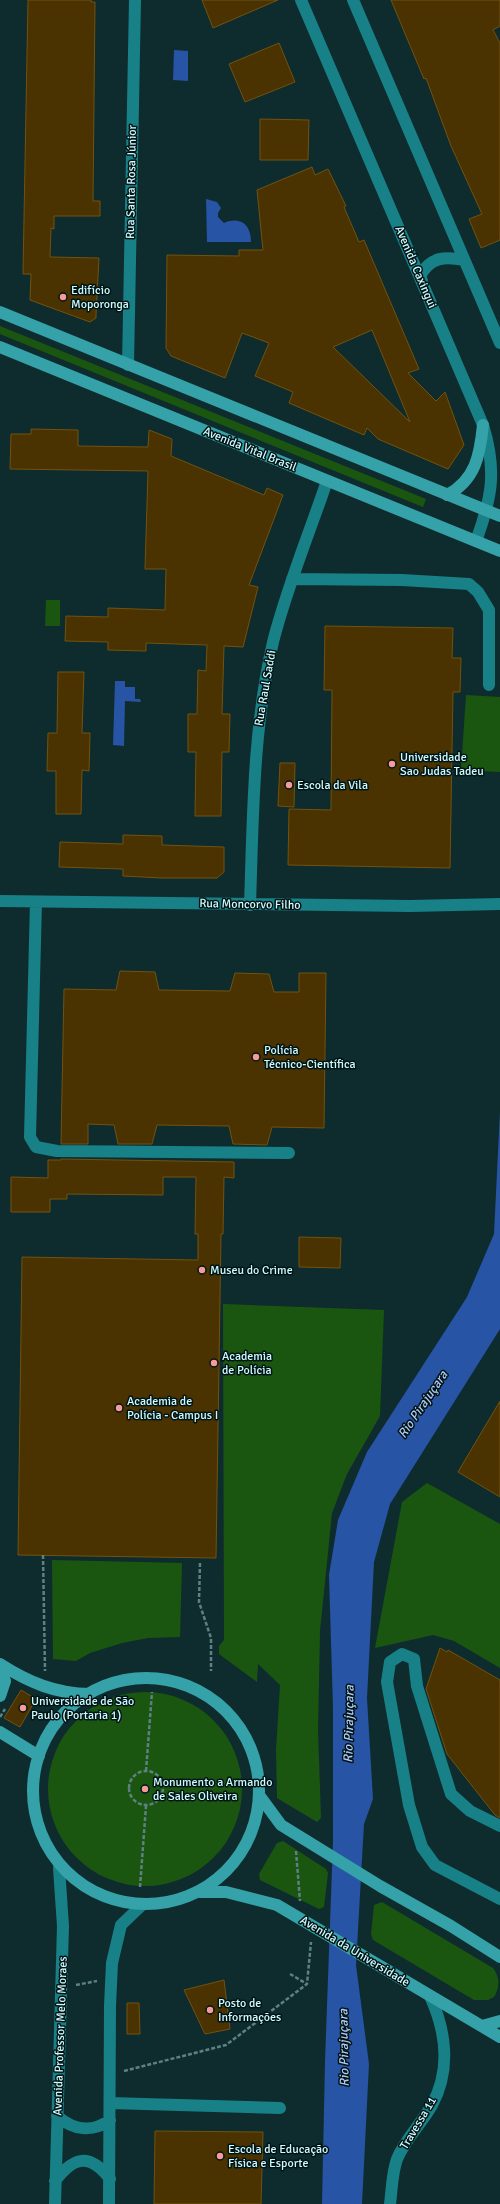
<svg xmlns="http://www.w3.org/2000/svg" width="500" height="2204" viewBox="0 0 500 2204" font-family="Signika,sans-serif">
<rect width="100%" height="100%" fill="#0e2c2e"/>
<path fill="#1b5611" d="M0,326L426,499L423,507L0,334Z
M46,600H60V626H45Z
M466,695L500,697V772L461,770Z
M223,1304L384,1310L380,1416L347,1474L332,1513L320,1631L318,1730L321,1818L317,1822L277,1798L276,1750L280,1685L258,1664L257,1682L219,1654V1646L224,1640Z
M427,1483L500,1524V1668L454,1641L433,1635L375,1648L402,1502Z
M52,1560L182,1563L180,1637L148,1638L122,1643L90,1653L76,1661L53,1659Z
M48 1789a97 97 0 1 1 194 0a97 97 0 1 1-194 0Z
M283,1841L326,1869L328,1873L324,1907L319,1909L260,1880L259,1874L277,1843Z
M382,1902L493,1968C500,1977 500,1987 494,1997L488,2000H474L373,1940L371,1934L374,1905Z"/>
<path fill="#2754a4" d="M174,50L188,51V81L173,80Z
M206,199L217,202L221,208L218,213V217L224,223C241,216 251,225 251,242H207Z
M115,681H125V687H135V699H140L141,702L125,701L124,746L113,745Z
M500,1111V1329L390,1504L374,1562L367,1698L373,1799L364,1824L356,1965L369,2064L362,2204H322L325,2061L333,1841V1708L329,1575L338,1520L367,1452L467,1297L494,1234Z"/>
<path fill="#4a3300" stroke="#72520f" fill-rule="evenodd" d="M28,0H91V2H95L93,201H100V216H54V229L51,228L50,257L99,258L96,315V318L90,322L30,300L31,274H23Z
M202,0H278L213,28Z
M391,0H500V26L493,30L500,43V240L481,248L469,219L482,214L451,146L426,78L424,79Z
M279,43L295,82L245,102L229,64Z
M260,119L309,120L308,160H260Z
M312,167L315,175L328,169L346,206L344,207L359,242L364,240L419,369L408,373L436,401L445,392L464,445L448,469L378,439L367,428L364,435L289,403L293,392L255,376L269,343L242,333L225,378L171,356L166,348L167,255L239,256V250H263L257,190ZM372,330L410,422L333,347Z
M31,429L78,430V446L148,447L149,430L172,439L171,456L264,495L267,488L283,495L249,585L258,587L243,647L224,646L222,714H230L229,752H222L221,816H195L196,752H188V714H197L198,670L206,671L207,645L146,643V651L108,650V642L65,641L66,616L108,617V608L165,610L166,569H145L148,471L10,469L11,434H31Z
M325,626L453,628L452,658H461L460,692H453L450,868L288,865L289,809L331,810L332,690H324Z
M58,672H84L82,733H90L89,771L82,770L81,814H56V771H47L48,733H57Z
M280,763H295L294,807L278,806Z
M123,835L162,836V845L224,847V872L217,878H161L123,876V869L59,867L60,842L123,844Z
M120,971L155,972L159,990L230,991L235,973L269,974L274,992H299V973H326L324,1128L272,1127L267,1145L233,1144L229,1126L157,1125L152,1144H118L114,1125L88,1124V1144H61L64,989L116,990Z
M61,1159L234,1162V1178L224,1177L223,1234H221L216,1558L18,1555L22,1257L198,1260V1234H195L196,1177H163V1195L67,1194V1199H50V1212H11V1177L48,1178V1160H61Z
M299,1237L341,1238L340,1268L299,1267Z
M500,1401V1497L458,1472Z
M440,1648L447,1652L448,1650L500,1680V1818L495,1815L447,1754L426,1689Z
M21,1690L36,1699L20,1727L4,1718Z
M224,1980L230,2029L205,2034L184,1990Z
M127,2003H139L140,2034H127Z
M155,2131L263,2132L261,2204H154Z"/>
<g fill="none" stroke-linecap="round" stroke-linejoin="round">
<path stroke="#5e8184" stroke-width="2.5" stroke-dasharray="4 2" stroke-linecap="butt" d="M43,1555L45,1671
M200,1563L199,1602L211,1638V1671
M0,1717L5,1709
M129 1788a17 17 0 1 1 34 0a17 17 0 1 1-34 0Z
M146,1771L152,1692
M296,1851L300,1901
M140,1887L146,1806
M290,1974L307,1984
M76,1985L97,1981
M124,2071L226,2045L307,1984L311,1942"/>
<path stroke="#178187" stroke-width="12" d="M301,0L483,425C497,471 492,497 476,541
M353,0L500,343
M422,281L420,276C430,257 445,256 464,260
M128,365L135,0
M292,579L402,580L469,584L478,592L489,610V685
M0,901L410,906L500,904
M36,902L30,1137L36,1147L57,1151L289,1153
M250,905C253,816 253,728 273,642C287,587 309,534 327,481
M500,1826L470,1811L451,1794L417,1686L414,1659L402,1654L390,1662L387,1682L409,1805L422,1847L435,1865L500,1899
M110,2103L280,2108
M57,2116C73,2130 92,2133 110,2120
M55,2181C74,2156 90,2153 110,2179
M55,2204L63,1926L59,1868
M109,2204L110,2006L112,1963L121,1925L143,1904
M390,2204C392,2189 392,2173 397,2159C405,2139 422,2123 432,2105C451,2070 446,2031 430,1996"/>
<path stroke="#34a2a8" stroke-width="12" d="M0,312L500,516
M0,347L500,551
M447,495C476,480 480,454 483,425
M0,1664C28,1682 56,1694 90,1694
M0,1668L5,1681L0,1696
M33 1791a113 113 0 1 1 226 0a113 113 0 1 1-226 0Z
M0,1732L39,1756
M259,1795L281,1825L380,1886L451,1926L500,1957
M200,1892H226L277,1905L500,2037
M482,2026L500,2021"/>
</g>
<g fill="#f59b99" stroke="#001416" stroke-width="1.5">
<circle cx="63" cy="297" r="4"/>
<circle cx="392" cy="764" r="4"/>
<circle cx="289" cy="785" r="4"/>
<circle cx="256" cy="1057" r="4"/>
<circle cx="202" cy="1270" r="4"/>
<circle cx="214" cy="1363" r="4"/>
<circle cx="119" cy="1408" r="4"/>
<circle cx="23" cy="1708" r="4"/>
<circle cx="145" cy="1789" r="4"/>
<circle cx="210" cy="2010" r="4"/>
<circle cx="220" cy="2156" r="4"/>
</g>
<g text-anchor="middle" stroke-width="3" stroke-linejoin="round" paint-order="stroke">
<g font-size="12" fill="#d0fbfe" stroke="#001416">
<text transform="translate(131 182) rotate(-89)" y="4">Rua Santa Rosa Júnior</text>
<text transform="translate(416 267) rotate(67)" y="4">Avenida Caxingui</text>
<text transform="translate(250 449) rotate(22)" y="4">Avenida Vital Brasil</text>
<text transform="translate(265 688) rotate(-80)" y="4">Rua Raul Saddi</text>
<text transform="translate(250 904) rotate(1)" y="4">Rua Moncorvo Filho</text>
<text transform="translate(355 1951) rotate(31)" y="4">Avenida da Universidade</text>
<text transform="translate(60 2036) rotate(-88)" y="4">Avenida Professor Melo Moraes</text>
<text transform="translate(418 2123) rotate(-59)" y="4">Travessa 11</text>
</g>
<g font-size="12" fill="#d0fbfe" stroke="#001416" text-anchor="start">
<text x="71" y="294">Edifício<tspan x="71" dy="14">Moporonga</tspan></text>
<text x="400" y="761">Universidade<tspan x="400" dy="14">Sao Judas Tadeu</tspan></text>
<text x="297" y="789">Escola da Vila</text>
<text x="264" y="1054">Polícia<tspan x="264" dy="14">Técnico-Científica</tspan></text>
<text x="210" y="1274">Museu do Crime</text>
<text x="222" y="1360">Academia<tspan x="222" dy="14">de Polícia</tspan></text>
<text x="127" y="1405">Academia de<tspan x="127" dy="14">Polícia - Campus I</tspan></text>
<text x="31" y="1705">Universidade de São<tspan x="31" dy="14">Paulo (Portaria 1)</tspan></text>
<text x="153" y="1786">Monumento a Armando<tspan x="153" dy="14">de Sales Oliveira</tspan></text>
<text x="218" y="2007">Posto de<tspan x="218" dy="14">Informações</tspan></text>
<text x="228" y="2153">Escola de Educação<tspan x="228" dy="14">Física e Esporte</tspan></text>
</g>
<g font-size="13" font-style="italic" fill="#b0caf5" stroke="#001416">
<text transform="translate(422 1404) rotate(-56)" y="5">Rio Pirajuçara</text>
<text transform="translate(348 1724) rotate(-89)" y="5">Rio Pirajuçara</text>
<text transform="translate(343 2048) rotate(-91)" y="5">Rio Pirajuçara</text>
</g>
</g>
</svg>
